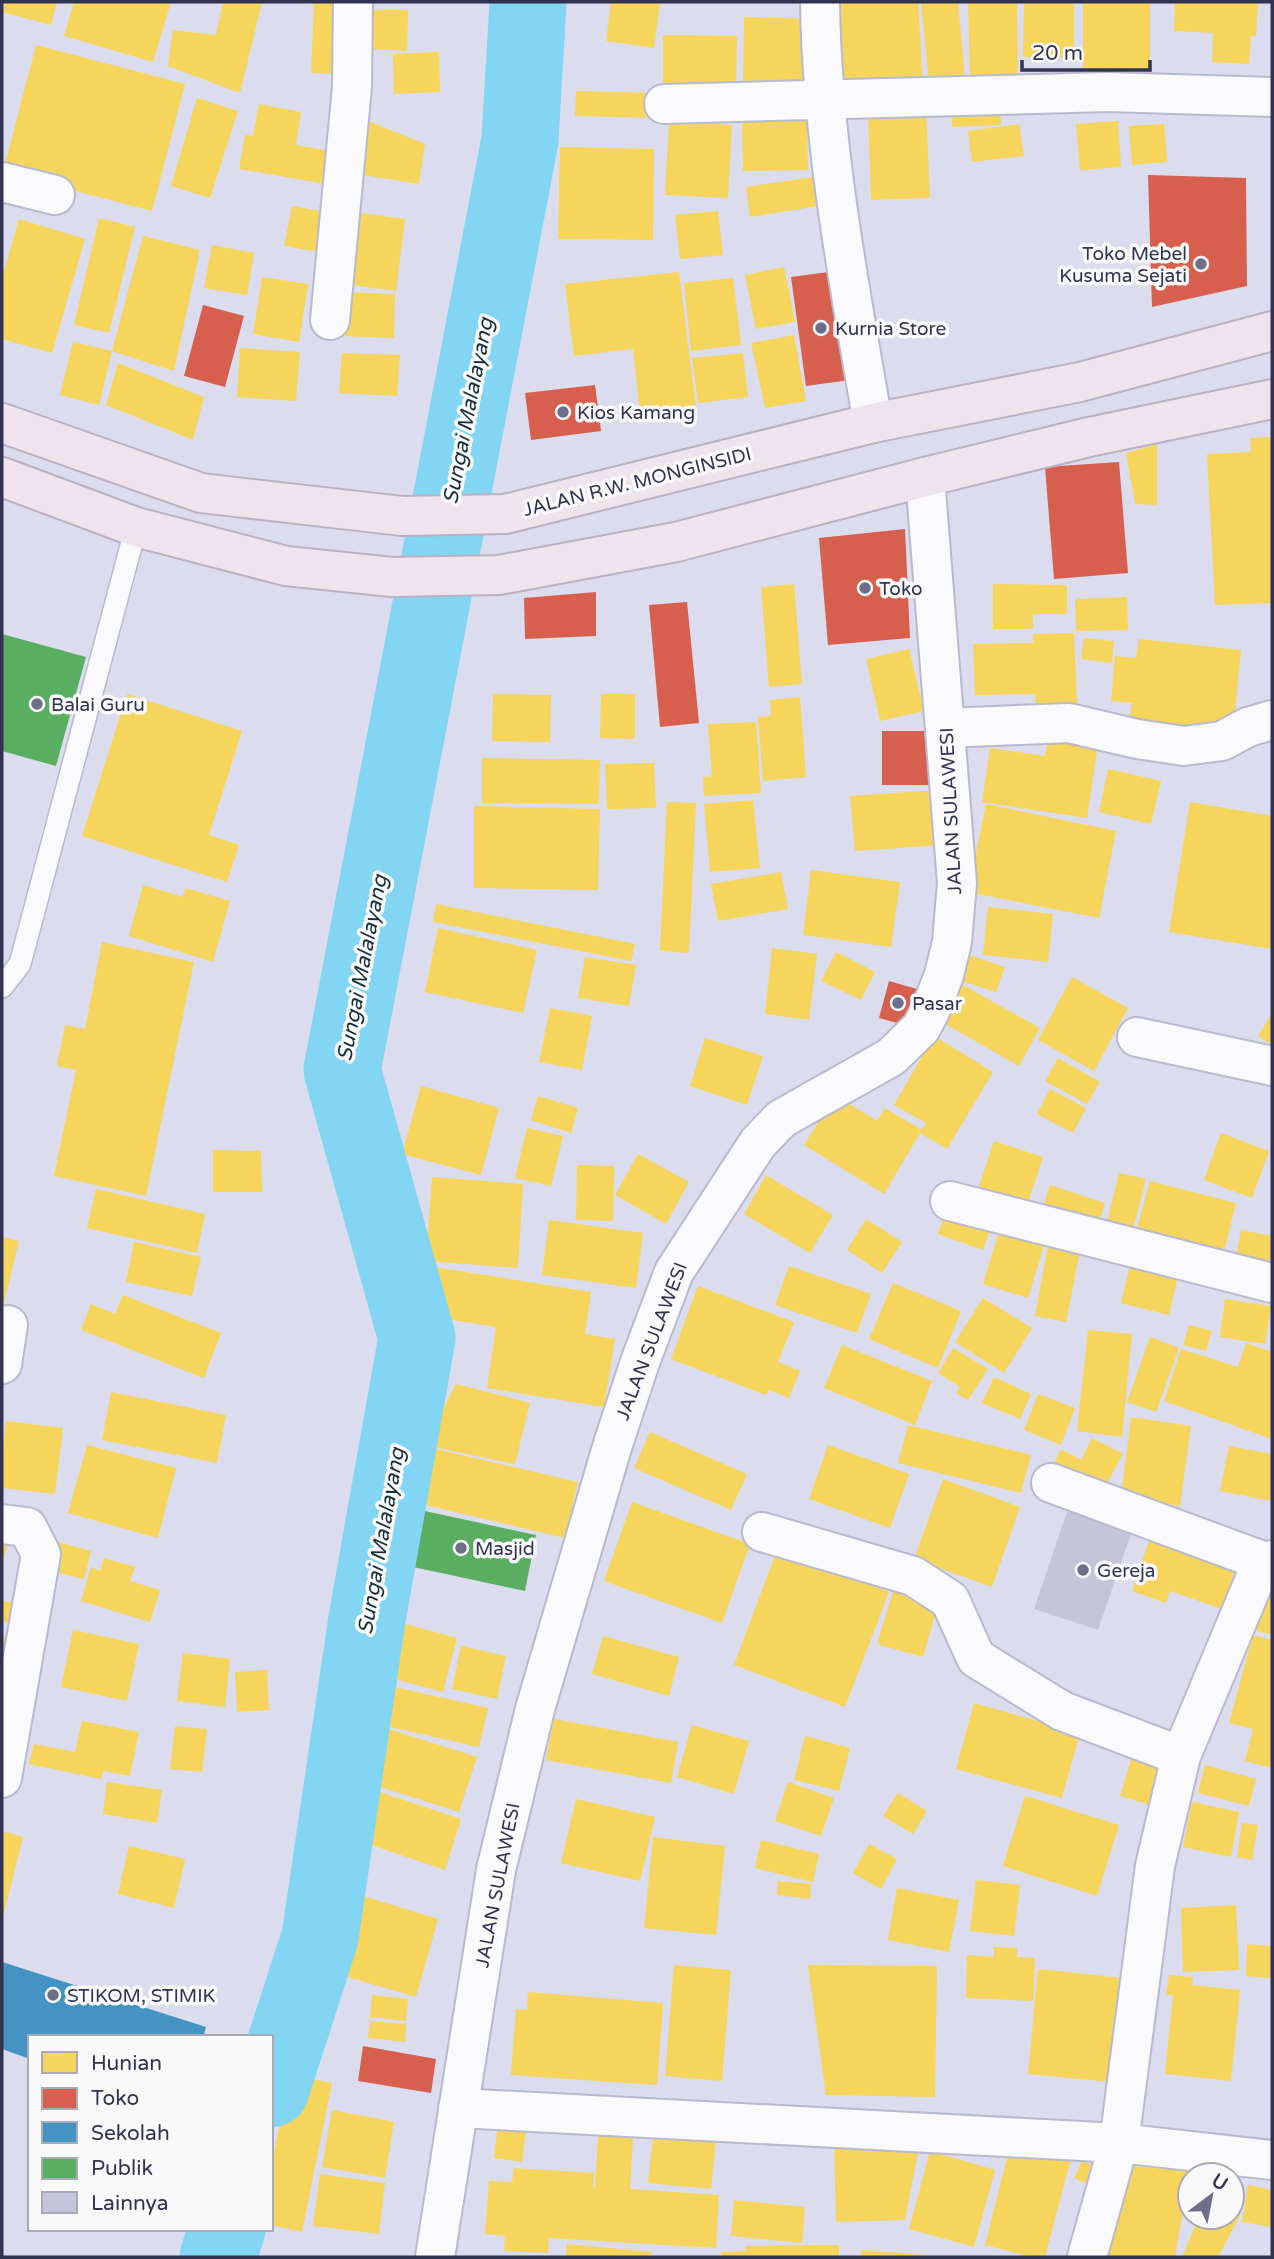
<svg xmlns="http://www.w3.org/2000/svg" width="1274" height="2259" viewBox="0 0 1274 2259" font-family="'Varela Round',sans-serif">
<rect width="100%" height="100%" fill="#dbdced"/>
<path fill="#f6d55c" d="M5,2H57L51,25L2,12Z
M74,2H171L153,62L64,36Z
M223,2H262L240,93L168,66L173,30L216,35Z
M314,2H346L344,74L311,73Z
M611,2H660L654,48L606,41Z
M828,2H918L923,86L834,91Z
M921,2H958L965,79L929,82Z
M968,2H1017L1018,77L970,78Z
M1024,2H1074V58L1023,57Z
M1083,2H1150V70H1083Z
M1175,2H1258L1256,36H1251L1249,64L1212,62L1213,33L1174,31Z
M370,10H408L407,51L369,49Z
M744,17L814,19L813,90L743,89Z
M663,35L737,36L736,92L663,90Z
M36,45L185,84L152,211L3,172Z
M439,52L440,92L394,94L393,54Z
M576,91L655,93V118L575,116Z
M197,98L238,111L210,198L171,186Z
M1000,101L1001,125L952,127L951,103Z
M259,104L301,112L296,145L336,152L331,185L239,169L245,135L253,136Z
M926,107L930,198L871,200L868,110Z
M368,121L425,144L419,184L357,174Z
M669,121L732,125L728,198L665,195Z
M807,121L808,170L743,171L742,122Z
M1118,121L1121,167L1080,170L1076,124Z
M1019,124L1024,156L972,162L968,131Z
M1164,124L1167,162L1132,165L1129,126Z
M560,147L654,149L653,240L558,239Z
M820,176L825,205L750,217L746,187Z
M292,206L331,213L324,253L284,246Z
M718,211L723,255L680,259L675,215Z
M353,212L405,219L396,291L344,284Z
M99,218L135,227L109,333L74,325Z
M19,219L85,239L52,353L2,339V278Z
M143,236L200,250L174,371L112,351Z
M212,245L254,253L247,295L204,288Z
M784,267L795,322L756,329L745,275Z
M679,272L697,416L641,422L633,349L574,356L565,284Z
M262,277L308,284L299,342L253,334Z
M733,278L741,345L691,351L684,283Z
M342,292L395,294L394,338L341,336Z
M794,335L806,401L765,408L751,343Z
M73,342L112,351L99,405L60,395Z
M240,348L300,352L296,401L237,397Z
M342,353L400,355L397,396L339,393Z
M743,353L748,397L698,403L692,358Z
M118,363L204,397L193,440L106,405Z
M1272,437V603L1215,605L1207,454L1251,452L1250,438Z
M1157,444V505L1135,504L1126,453Z
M794,584L802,684L769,687L761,587Z
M993,584L1067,585V614H1033V629H993Z
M1127,597L1128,630L1076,631L1075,599Z
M1074,633L1077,705L1036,706L1035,694L975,695L973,644L1033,643V634Z
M1084,638L1114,641L1112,663L1081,659Z
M1139,639L1241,650L1233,732L1129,720L1132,703L1111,701L1115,656L1136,658Z
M909,649L924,711L880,721L866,659Z
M127,694L242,731L209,835L239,845L227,882L82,836Z
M493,694L551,695L550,742L492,741Z
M601,694H635V739L600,738Z
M800,697L806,777L763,781L758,717L771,716L770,700Z
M756,722L761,793L704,796L703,777L712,776L708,724Z
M1050,725L1100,732L1087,818L982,802L990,748L1045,756Z
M482,758L600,760L599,804L482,803Z
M654,763L656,808L607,809L605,764Z
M1108,769L1161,781L1151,824L1099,812Z
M937,790L942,845L855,851L850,796Z
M753,800L760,868L710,872L704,804Z
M667,802L696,803L689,953L660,951Z
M1190,802L1272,816V949L1169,932Z
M986,804L1116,831L1099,918L968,892Z
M474,806L600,809L598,890L474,888Z
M811,870L900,882L891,947L803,935Z
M781,872L788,909L718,921L711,884Z
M143,885L183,897L185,888L230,901L213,962L129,936Z
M436,904L635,944L631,961L433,922Z
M988,907L1053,914L1048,962L983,955Z
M438,928L537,950L523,1013L425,992Z
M102,942L194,962L146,1196L54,1176L76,1070L57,1066L65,1025L85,1029Z
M772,948L817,954L809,1020L765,1014Z
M836,952L875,972L861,1000L821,981Z
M966,954L1005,967L996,992L958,980Z
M585,957L636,965L629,1006L578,998Z
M1072,977L1128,1008L1094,1071L1038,1040Z
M961,984L1040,1028L1019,1066L940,1021Z
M550,1008L592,1016L582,1070L539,1062Z
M1272,1013V1045L1258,1036Z
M934,1036L993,1072L947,1149L920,1133L884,1194L804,1145L835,1095L877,1121L885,1108L922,1130L926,1123L894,1105Z
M705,1038L763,1056L747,1105L690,1086Z
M1058,1058L1100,1082L1087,1104L1045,1081Z
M421,1086L499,1108L481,1175L402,1154Z
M1050,1089L1086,1108L1073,1133L1037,1114Z
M538,1096L578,1108L571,1133L531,1120Z
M527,1128L563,1136L551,1186L515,1178Z
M1221,1133L1269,1151L1252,1198L1204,1180Z
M994,1141L1043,1157L1024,1215L975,1198Z
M213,1150L261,1151L262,1192H213Z
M638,1154L689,1182L666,1224L615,1195Z
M577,1165L614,1166L613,1221L576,1220Z
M1119,1173L1146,1179L1130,1241L1104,1234Z
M766,1175L833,1215L810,1253L744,1214Z
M432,1177L523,1184L518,1268L426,1261Z
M1150,1181L1236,1203L1221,1263L1134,1239Z
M1050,1185L1105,1203L1095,1234L1040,1216Z
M96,1189L205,1214L197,1253L87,1228Z
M949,1202L994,1219L983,1250L938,1234Z
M866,1219L902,1242L882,1273L847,1250Z
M549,1220L643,1233L636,1288L542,1275Z
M1000,1228L1045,1242L1028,1298L983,1284Z
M1241,1230L1272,1236V1274L1234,1267Z
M2,1237L19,1241L3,1307H2Z
M1049,1239L1081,1246L1066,1322L1035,1316Z
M134,1242L201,1257L192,1296L126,1282Z
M1131,1261L1179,1272L1169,1315L1121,1303Z
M789,1266L871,1294L857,1333L775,1305Z
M434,1267L591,1292L585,1334L615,1339L604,1407L487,1388L496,1327L427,1316Z
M893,1283L961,1311L938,1368L869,1339Z
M698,1286L794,1322L778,1362L800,1371L789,1398L769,1390L766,1395L671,1359Z
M123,1295L221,1333L204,1378L81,1330L91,1304L115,1314Z
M983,1298L1032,1328L1004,1373L955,1342Z
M1225,1299L1271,1306L1265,1344L1220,1337Z
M1189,1325L1212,1331L1206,1351L1183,1345Z
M1088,1330L1132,1334L1122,1437L1077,1431Z
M1150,1337L1179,1348L1156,1412L1127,1402Z
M1246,1343L1272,1352V1439L1164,1401L1181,1349L1238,1367Z
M842,1345L932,1381L915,1425L824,1388Z
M953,1348L988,1369L968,1400L956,1393L960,1387L938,1373Z
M994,1377L1031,1394L1020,1419L982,1403Z
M456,1384L530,1403L515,1464L424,1445Z
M111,1392L226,1415L217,1463L102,1440Z
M1038,1394L1075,1408L1061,1445L1024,1430Z
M1131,1417L1191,1426L1180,1506L1121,1497Z
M6,1421L63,1428L55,1494L2,1488V1457Z
M908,1425L1031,1455L1021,1493L898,1463Z
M650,1432L747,1474L731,1510L634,1468Z
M1092,1438L1123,1454L1104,1489L1054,1463L1061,1449L1081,1460Z
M409,1443L578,1482L565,1538L396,1498Z
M87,1445L176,1468L158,1538L68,1513Z
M828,1445L909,1474L890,1528L809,1499Z
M1229,1446L1272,1454V1501L1220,1491Z
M943,1479L1020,1507L992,1587L914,1559Z
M632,1502L750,1544L722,1623L604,1581Z
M2,1536L9,1538L3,1563H2Z
M1150,1538L1236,1568L1222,1609L1170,1591L1166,1603L1132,1591Z
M58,1542L91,1551L84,1579L51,1571Z
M777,1550L889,1592L845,1707L734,1665Z
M104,1558L135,1567L130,1581L160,1590L150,1622L81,1601L91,1567L100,1571Z
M1272,1583V1635L1254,1630Z
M895,1585L940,1598L923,1657L877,1644Z
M2,1600L28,1607L24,1626L2,1621Z
M391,1620L457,1638L443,1692L376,1674Z
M73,1630L139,1644L127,1701L61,1687Z
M1253,1635L1272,1640V1768L1245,1761L1253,1729L1229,1723Z
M603,1636L679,1657L669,1696L592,1674Z
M2,1637L9,1639L2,1661Z
M461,1646L506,1656L497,1699L452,1689Z
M183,1653L230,1659L225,1707L177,1701Z
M267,1670L269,1710L237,1712L235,1672Z
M381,1684L488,1708L479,1747L372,1723Z
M974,1703L1080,1733L1062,1798L956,1769Z
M554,1719L678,1742L671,1783L546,1760Z
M82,1721L139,1732L130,1776L103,1771L101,1779L29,1764L34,1744L75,1752Z
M692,1725L749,1741L734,1794L677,1777Z
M175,1726L207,1729L202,1772L170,1769Z
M379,1726L477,1757L459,1812L361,1781Z
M805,1736L850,1748L839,1791L794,1780Z
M1132,1756L1166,1767L1154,1806L1120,1796Z
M1205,1765L1256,1779L1249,1806L1198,1793Z
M107,1782L162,1790L157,1823L103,1814Z
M788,1782L834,1798L821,1836L775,1821Z
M368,1788L461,1819L445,1870L351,1838Z
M898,1793L927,1811L913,1834L883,1816Z
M1025,1796L1119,1825L1097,1896L1003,1866Z
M576,1799L655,1817L640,1881L561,1863Z
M1192,1802L1239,1812L1231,1857L1183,1847Z
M1242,1823L1258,1825L1252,1860L1237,1857Z
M2,1831L23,1837L3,1917L2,1916Z
M653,1837L725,1846L716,1935L644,1928Z
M761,1840L819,1854L813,1882L755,1868Z
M869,1844L897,1859L881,1889L853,1873Z
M129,1846L185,1859L174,1908L118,1894Z
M976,1880L1020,1885L1014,1936L970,1931Z
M778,1881L811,1884L810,1899L777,1895Z
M897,1888L959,1900L949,1952L888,1940Z
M340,1889L438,1919L416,1997L317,1968Z
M1236,1905L1239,1970L1183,1972L1181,1908Z
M1247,1944L1272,1946V1978L1246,1976Z
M994,1947L1017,1948V1957L1035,1958L1033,2001L966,1998L967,1955L994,1957Z
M674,1965L731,1970L722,2081L665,2076Z
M808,1965L937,1966L935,2097L826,2095Z
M1038,1969L1122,1978L1111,2082L1028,2074Z
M1169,1975L1193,1977L1192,1985L1240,1990L1231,2081L1165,2074L1173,1995H1166Z
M528,1992L663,2003L657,2085L511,2075L516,2009L527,2010Z
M372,1995L408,1999L406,2021L370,2017Z
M370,2021L406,2024L405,2042L368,2038Z
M290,2075L332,2083L302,2232L271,2225V2168Z
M332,2110L394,2122L385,2178L322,2167Z
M499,2116L527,2120L522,2162L494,2158Z
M599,2120L634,2121L630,2189L719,2195L716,2248L549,2238L548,2253L504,2251L505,2236L485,2234L489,2181L512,2182L514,2168L594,2173L593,2187L595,2188Z
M655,2121L717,2128L711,2189L648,2183Z
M834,2142L919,2147L905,2220L836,2222Z
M1011,2142L1071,2158L1045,2257H1032L985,2245Z
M1129,2146L1191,2163L1175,2257H1102Z
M930,2151L995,2170L974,2247L909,2229Z
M1082,2161L1100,2169L1092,2186L1074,2178Z
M320,2174L385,2183L379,2234L313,2226Z
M1248,2185L1272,2190V2227L1242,2222Z
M734,2200L805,2207L802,2243L731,2236Z
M1232,2212L1240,2216L1218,2257H1182L1199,2217H1232Z
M567,2244L652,2252L651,2257H566Z
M839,2245V2257H721V2252L746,2251L745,2246Z
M861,2250L928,2255V2257H861Z"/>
<path fill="#d6604d" d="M1148,175L1246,178L1247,286L1152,307Z
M836,271L850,380L806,386L791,277Z
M203,305L244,316L225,387L184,376Z
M595,385L601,431L531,440L525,393Z
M1119,462L1128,573L1054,579L1045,467Z
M905,529L910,638L828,645L819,538Z
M596,592V636L525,639L524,598Z
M687,602L699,723L660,727L649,605Z
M882,731H934L933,785H882Z
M889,981L917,989L908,1026L879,1018Z
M363,2046L436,2059L431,2093L358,2081Z"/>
<path fill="#4393c3" d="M2,1962L206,2027L203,2037H30V2059L2,2049Z"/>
<path fill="#5aae61" d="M2,634L86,657L56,766L2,751Z
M397,1505L536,1535L525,1591L385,1561Z"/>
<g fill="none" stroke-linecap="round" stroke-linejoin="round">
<path stroke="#83d5f4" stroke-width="77" d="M271,2089L320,1937L367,1619L417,1338L342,1070L520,140L528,2
M218,2257L227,2229"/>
</g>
<path fill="#c4c5db" d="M1068,1509L1132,1531L1098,1630L1034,1609Z"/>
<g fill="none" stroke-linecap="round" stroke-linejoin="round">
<defs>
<path id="lane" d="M2,987L20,964L136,527"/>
<path id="street" d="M820,2C822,143 849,284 873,423
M664,104L1108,92L1272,97
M2,182L55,195
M330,320L352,87L353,2
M945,728L1069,723L1137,739L1184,746L1222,741L1248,727L1272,720
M1137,1037L1272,1066
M950,1201L1272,1283
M2,1364L8,1325
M1051,1483L1268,1563
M2,1524L27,1527L41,1554L2,1778
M762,1532L913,1576L950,1600L976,1658L1062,1711L1181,1756
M458,2108L1119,2143L1272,2160
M1087,2257L1119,2143L1155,1866L1181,1756L1257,1574L1272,1560"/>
<path id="secondary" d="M435,2257L496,1870L535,1709L613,1444L640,1362L674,1272L758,1143L781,1119L891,1057L921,1028L930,1011L944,975L952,942L957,883L925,477"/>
<path id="highway" d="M2,423L201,493L402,516L505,514L873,423L1080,382L1272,331
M2,477L136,527L286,566L392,577L499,575L676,542L925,477L1089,437L1272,399"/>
</defs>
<use href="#lane" stroke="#b8bad0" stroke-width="24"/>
<use href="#street" stroke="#b8bad0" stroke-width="42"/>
<use href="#secondary" stroke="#b8bad0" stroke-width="42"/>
<use href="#highway" stroke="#bcb1c2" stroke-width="42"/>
<use href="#lane" stroke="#fafafc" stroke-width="21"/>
<use href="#street" stroke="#fafafc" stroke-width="38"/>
<use href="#secondary" stroke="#fafafc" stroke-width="38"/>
<use href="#highway" stroke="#efe4ee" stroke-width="38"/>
</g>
<g fill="#6d6e88" stroke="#f9f9f9" stroke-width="2.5">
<circle cx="1201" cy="264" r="7"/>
<circle cx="821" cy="328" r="7"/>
<circle cx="563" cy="412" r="7"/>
<circle cx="865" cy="588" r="7"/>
<circle cx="37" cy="704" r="7"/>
<circle cx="898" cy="1003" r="7"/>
<circle cx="461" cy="1548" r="7"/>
<circle cx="1083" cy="1570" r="7"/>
<circle cx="53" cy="1995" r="7"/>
</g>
<g text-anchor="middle" stroke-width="7" stroke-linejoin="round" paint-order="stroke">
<g font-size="19" fill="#323351" stroke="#f9f9f9" text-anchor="start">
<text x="1187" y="260" text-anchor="end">Toko Mebel<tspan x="1187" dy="22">Kusuma Sejati</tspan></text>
<text x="835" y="335">Kurnia Store</text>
<text x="577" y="419">Kios Kamang</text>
<text x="879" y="595">Toko</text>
<text x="51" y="711">Balai Guru</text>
<text x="912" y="1010">Pasar</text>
<text x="475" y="1555">Masjid</text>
<text x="1097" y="1577">Gereja</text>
<text x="67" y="2002">STIKOM, STIMIK</text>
</g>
<g font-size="19" fill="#323351" stroke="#f9f9f9">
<text transform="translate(637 481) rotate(-14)" y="7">JALAN R.W. MONGINSIDI</text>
<text transform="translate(950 811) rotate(-93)" y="7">JALAN SULAWESI</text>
<text transform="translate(651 1341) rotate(-69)" y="7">JALAN SULAWESI</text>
<text transform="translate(497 1885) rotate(-79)" y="7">JALAN SULAWESI</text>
</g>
<g font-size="21" font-style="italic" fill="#162f38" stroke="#f9f9f9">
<text transform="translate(468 411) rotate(-79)" y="7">Sungai Malalayang</text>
<text transform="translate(362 968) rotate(-79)" y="7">Sungai Malalayang</text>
<text transform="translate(381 1541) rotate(-80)" y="7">Sungai Malalayang</text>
</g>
</g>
<rect width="1274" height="2259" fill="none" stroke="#323351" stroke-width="7"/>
<rect x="28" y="2035" width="245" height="196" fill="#f9f9f9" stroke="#a9aab6" stroke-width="2"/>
<rect x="42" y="2052" width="35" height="21" fill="#f6d55c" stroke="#a9aab6" stroke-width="2"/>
<text x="91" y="2070" font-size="21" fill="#323351">Hunian</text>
<rect x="42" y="2088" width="35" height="21" fill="#d6604d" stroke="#a9aab6" stroke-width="2"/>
<text x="91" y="2105" font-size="21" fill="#323351">Toko</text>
<rect x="42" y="2122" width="35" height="21" fill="#4393c3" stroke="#a9aab6" stroke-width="2"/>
<text x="91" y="2140" font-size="21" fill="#323351">Sekolah</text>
<rect x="42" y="2158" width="35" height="21" fill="#5aae61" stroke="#a9aab6" stroke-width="2"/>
<text x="91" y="2175" font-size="21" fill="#323351">Publik</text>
<rect x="42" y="2192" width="35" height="21" fill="#c4c5db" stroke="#a9aab6" stroke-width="2"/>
<text x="91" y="2210" font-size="21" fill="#323351">Lainnya</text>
<g transform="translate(1211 2196) rotate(32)"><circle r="33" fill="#f9f9f9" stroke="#a9aab6" stroke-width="2"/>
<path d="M0-5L12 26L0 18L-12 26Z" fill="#6d6e88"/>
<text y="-10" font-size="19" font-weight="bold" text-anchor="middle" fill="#323351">U</text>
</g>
<path d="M1022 60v10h128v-10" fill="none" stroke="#323351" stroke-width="3.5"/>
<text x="1032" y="60" font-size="21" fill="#323351" stroke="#f9f9f9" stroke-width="5" paint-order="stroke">20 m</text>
</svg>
